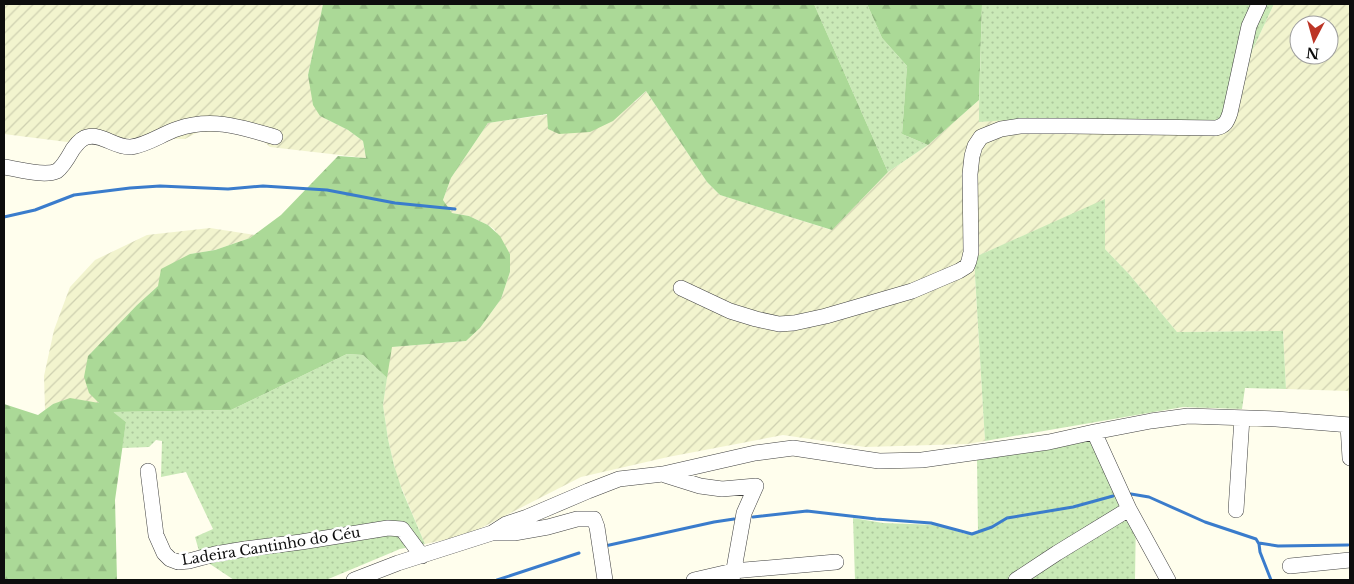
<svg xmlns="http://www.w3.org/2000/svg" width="1354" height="584" viewBox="0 0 1354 584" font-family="'Libre Baskerville',serif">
<defs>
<pattern id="farmland-furrows" width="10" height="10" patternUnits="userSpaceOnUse" patternTransform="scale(1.25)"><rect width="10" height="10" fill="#f2f4ce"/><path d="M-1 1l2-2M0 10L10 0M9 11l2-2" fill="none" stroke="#ced0b0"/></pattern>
<pattern id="grass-dots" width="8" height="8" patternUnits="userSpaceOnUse" patternTransform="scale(1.25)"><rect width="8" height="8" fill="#cae9b7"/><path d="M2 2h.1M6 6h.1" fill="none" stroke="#acc79c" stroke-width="1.8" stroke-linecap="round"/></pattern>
<pattern id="forest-firs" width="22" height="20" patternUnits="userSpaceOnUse" patternTransform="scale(1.25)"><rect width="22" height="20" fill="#abd997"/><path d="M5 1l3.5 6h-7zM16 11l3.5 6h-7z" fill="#92b981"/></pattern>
</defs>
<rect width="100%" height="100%" fill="#fffeed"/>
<path fill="url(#farmland-furrows)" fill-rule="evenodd" d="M4,4H323L308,75L320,116L348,130L363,141L366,158L270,147L259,137L224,131L198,132L185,139L132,138L75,143L4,134Z
M1274,4H1350V414L1348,391L1286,389L1283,331L1177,332L1129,274L1105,249V200L975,257V276L985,441L967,444L865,447L783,435L668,457L581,477L477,530L448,539L425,544L397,477L388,439L383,405L391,347L466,341L480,328L501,299L510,272V254L494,229L488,225L469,216L452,213L443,200L451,178L488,123L635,102L646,91L707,182L720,195L831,230L888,172L928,145L979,100L980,122L1245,82L1252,51ZM1299,25H1329V55H1299Z
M210,228L255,235L250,238L215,250L190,254L158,286L137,305L88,356L100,403L53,404L45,410L44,376L54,330L70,287L95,260L147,235Z"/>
<path fill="url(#grass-dots)" d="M814,4H867L882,38L907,66L902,134L928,145L888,172Z
M982,4H1274L1252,51L1236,116L1229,128L1015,132L1008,120L979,122V108Z
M1105,199V249L1129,274L1177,332L1283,331L1286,389L1245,388L1242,409L1183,407L985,441L975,276V257Z
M347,354L363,355L387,378L383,405L388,439L394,465L402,490L425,544L400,549L326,580H234L201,558L195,537L213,529L186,472L161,477L162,441L156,440L149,447L122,448L126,422L112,412L231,410Z
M1104,436L1136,513L1135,580H855L853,518L883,523L938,525L965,534L978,532L977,459Z"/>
<path fill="url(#forest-firs)" d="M323,4H814L888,172L832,230L720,195L707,182L646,91L613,121L590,132L559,134L548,129L547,114L488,123L451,178L443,200L452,213L469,216L488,225L500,236L510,254V272L501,299L480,328L466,341L392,347L387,378L363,355L347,354L231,410L113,412L126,422L115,500L117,580H4V404L38,415L53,404L70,398L99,403L89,393L84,377L88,356L137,305L158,286L161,269L190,254L215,250L250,238L281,215L338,156L366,158L363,141L348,130L320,116L313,105L308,75Z
M867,4H982L979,100L928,145L902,134L907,66L882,38Z"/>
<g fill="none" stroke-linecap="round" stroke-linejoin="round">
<path stroke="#3a7ccc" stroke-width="3" d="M4,217L35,210L74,195L130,188L160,186L228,189L263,186L327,190L395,203L455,209
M1131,494L1149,497L1205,522L1256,539L1259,544L1260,552L1271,580
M753,517L807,511L876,519L931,523L972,534L992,527L1007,518L1073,507L1113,496
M1259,543L1278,546L1348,545
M605,546L714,522L734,519
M497,580L579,553"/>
<defs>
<path id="minor" d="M4,167C18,169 44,177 57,171C63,167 69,156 73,149C76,145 81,138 87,137C102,133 115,148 131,147C147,145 162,134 177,129C212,117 241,127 275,137
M681,288L730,311L756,319L779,324L794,323L826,316L912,291L959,271L967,266L969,261L971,252L970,174L972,156L975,146L981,137L1001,129L1020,126H1070L1216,128C1225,126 1227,122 1230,113L1249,26L1259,4
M1348,425L1350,458
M1094,432L1129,509L1168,580
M148,471L156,535L164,553L170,559L178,562L189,561L215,554L245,549L301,542L388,528L402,529L422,556
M665,475L700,486L722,489L756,486L744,513L732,580
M1236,510L1242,418
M494,533H514L548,527L577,519H594L597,527L605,580
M1290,566L1350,560
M354,580L398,563L492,533L506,524L527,517L588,491L619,479L663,474L755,453L793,448L879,461L922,460L1049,442L1094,432L1151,421L1188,416L1276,419L1350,425
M694,580L733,571L836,562
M1016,580L1057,553L1129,509"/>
</defs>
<use href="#minor" stroke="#404040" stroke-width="16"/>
<use href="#minor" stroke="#fff" stroke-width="15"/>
</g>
<g text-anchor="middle" stroke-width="5" stroke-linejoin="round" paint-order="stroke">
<g font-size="14" fill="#0d0d0d" stroke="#fff">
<text transform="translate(271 546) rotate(-9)" y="5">Ladeira Cantinho do Céu</text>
</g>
</g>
<rect width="1354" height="584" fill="none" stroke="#0d0d0d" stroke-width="10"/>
<g transform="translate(1314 40) rotate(186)"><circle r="24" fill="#ffffff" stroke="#9e9e9e"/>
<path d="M0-4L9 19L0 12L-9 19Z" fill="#bc3526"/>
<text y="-8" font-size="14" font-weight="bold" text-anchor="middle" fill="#0d0d0d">N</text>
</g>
</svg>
